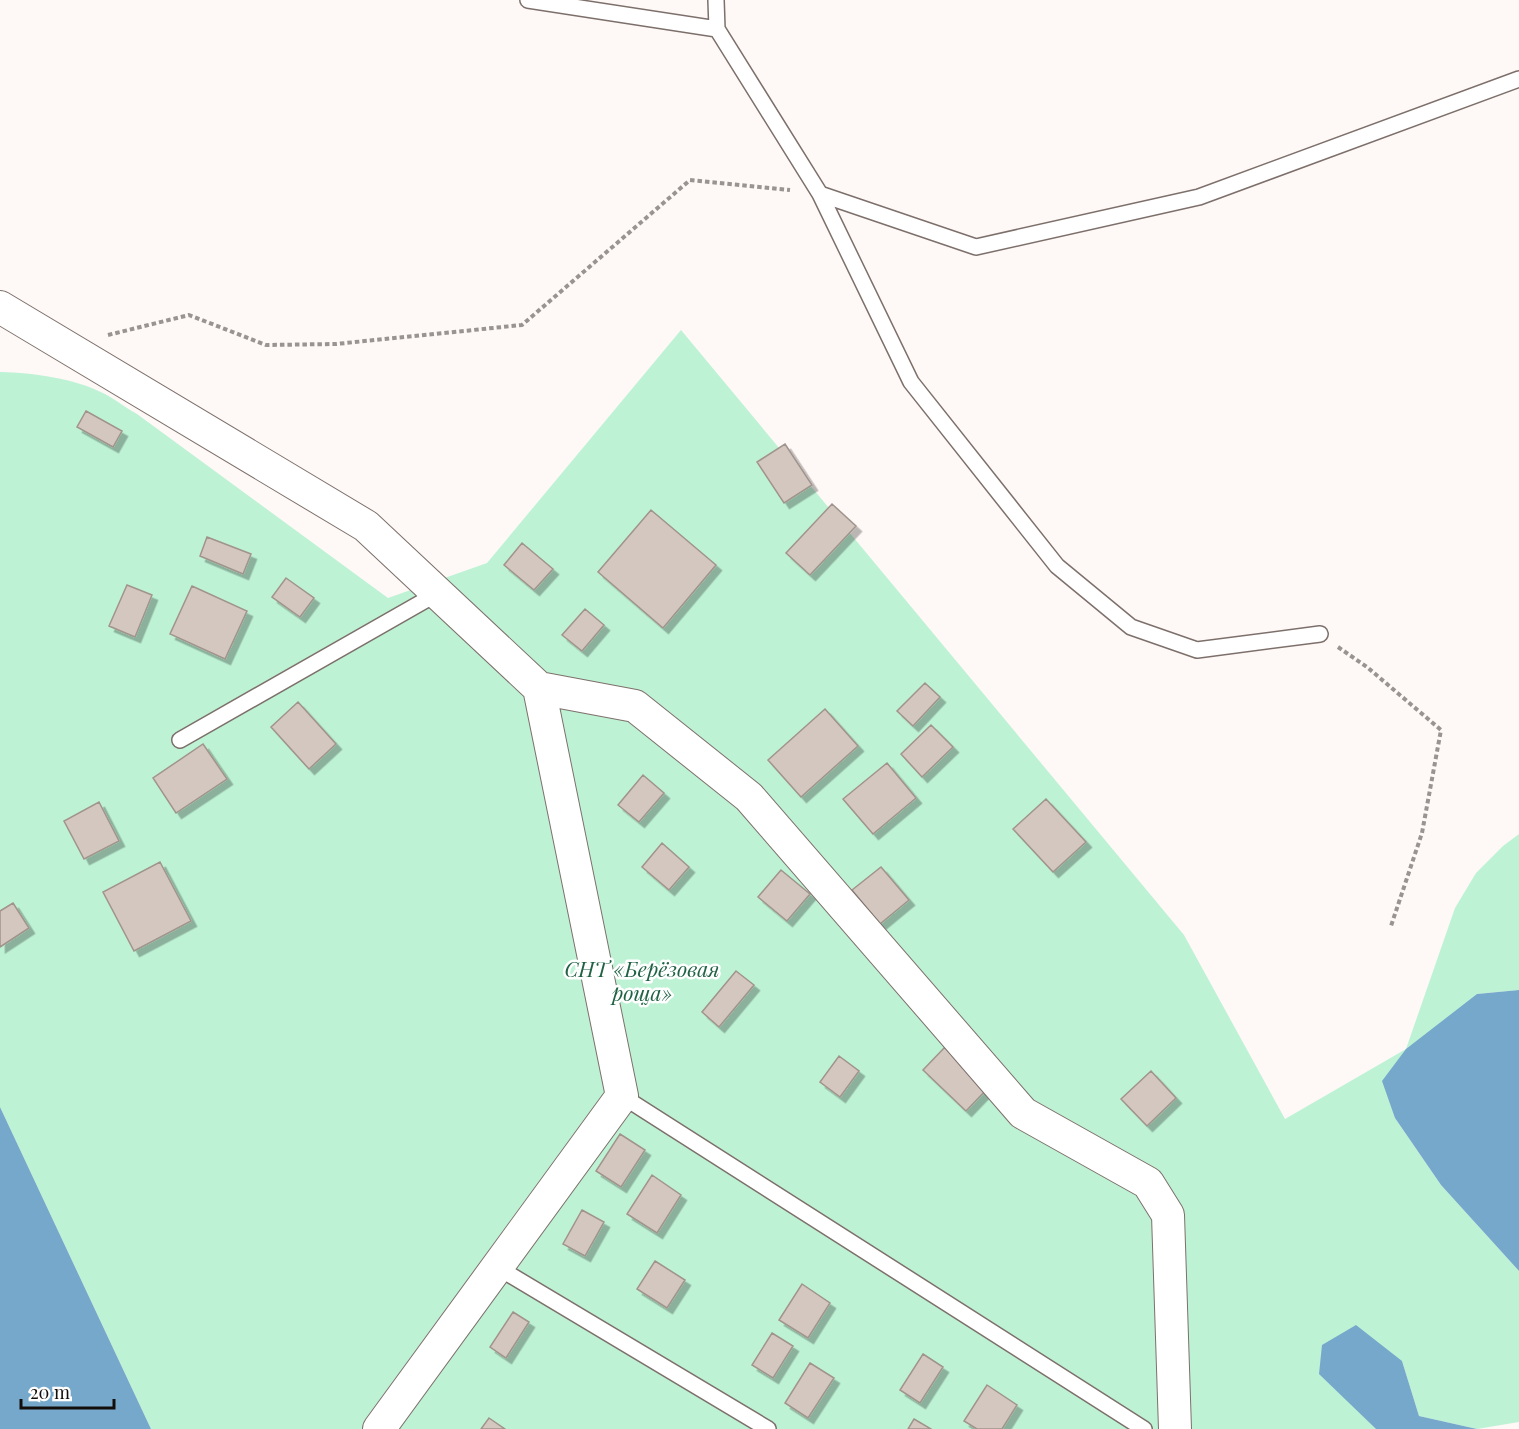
<svg xmlns="http://www.w3.org/2000/svg" width="1519" height="1429" viewBox="0 0 1519 1429" font-family="'Playfair Display',serif">
<defs>
<filter id="shadow"><feDropShadow dx="5.5" dy="5.5" stdDeviation="0" flood-color="#0004"/></filter>
</defs>
<rect width="100%" height="100%" fill="#fef8f6"/>
<path fill="#bef2d5" d="M681,330L1184,935L1285,1119L1406,1049L1455,908L1476,873L1503,846L1519,834V990L1477,994L1395,1118L1441,1185L1519,1271V1422L1477,1429L1419,1416L1402,1361L1319,1373L1376,1429H151L0,1107V372C34,373 74,378 105,394C116,400 126,408 137,414L388,598L487,563Z"/>
<path fill="#75a8cb" d="M1519,990V1271L1441,1185L1395,1118L1382,1081L1406,1049L1477,994Z
M0,1107L151,1429H0Z
M1356,1325L1402,1361L1419,1416L1477,1429H1376L1319,1374L1322,1345Z"/>
<path fill="#d3c7bf" stroke="#a0948c" stroke-width="1.5" filter="url(#shadow)" d="M86,411L122,431L113,447L77,427Z
M785,444L812,485L784,503L757,462Z
M832,504L856,526L810,575L786,553Z
M651,510L716,565L663,628L598,572Z
M207,537L251,554L243,574L200,556Z
M522,543L553,569L534,590L504,565Z
M286,578L314,598L300,617L272,597Z
M127,585L152,595L135,637L109,626Z
M192,586L247,611L225,659L170,634Z
M585,609L604,625L582,651L562,635Z
M925,683L940,697L913,726L897,711Z
M298,702L336,744L309,769L271,727Z
M825,709L858,746L801,797L768,760Z
M931,725L953,747L922,777L901,754Z
M203,744L227,779L176,813L153,778Z
M887,763L916,798L873,834L843,799Z
M643,775L664,793L639,822L618,805Z
M1046,799L1086,842L1053,872L1013,829Z
M99,802L119,841L84,859L64,821Z
M662,843L689,867L669,890L642,867Z
M160,862L191,921L134,951L103,892Z
M881,867L909,900L880,924L852,890Z
M781,870L810,894L787,921L758,897Z
M13,903L29,928L0,947V911Z
M736,971L754,985L719,1027L702,1012Z
M945,1047L988,1088L966,1111L923,1070Z
M839,1056L859,1071L840,1097L820,1082Z
M1151,1071L1176,1098L1147,1126L1121,1099Z
M620,1134L645,1150L621,1187L596,1171Z
M652,1175L681,1195L657,1233L627,1214Z
M582,1210L604,1222L585,1256L563,1244Z
M655,1261L685,1280L667,1308L637,1289Z
M802,1284L830,1303L808,1338L779,1320Z
M513,1312L529,1322L506,1358L490,1347Z
M772,1333L793,1346L773,1378L752,1365Z
M923,1354L943,1367L920,1403L900,1390Z
M810,1363L834,1378L808,1418L785,1403Z
M987,1385L1017,1405L1002,1429H977L964,1421Z
M489,1418L505,1429H481Z
M914,1419L931,1429H908Z"/>
<g fill="none" stroke-linecap="round" stroke-linejoin="round">
<defs>
<path id="service" d="M528,0L717,29
M716,0L717,29L820,194L976,247L1199,197L1519,79
M820,194L911,382L1057,566L1131,627L1197,650L1320,634
M180,740L438,593
M622,1096L1144,1429
M497,1267L768,1429"/>
<path id="minor" d="M0,307L366,526L539,688L635,706L749,797L1023,1113L1148,1183L1168,1215L1175,1429
M379,1429L622,1096L539,688"/>
</defs>
<use href="#service" stroke="#7d706b" stroke-width="18"/>
<use href="#minor" stroke="#7d706b" stroke-width="34"/>
<path stroke="#999391" stroke-width="4" stroke-dasharray="4.5 3" stroke-linecap="butt" d="M108,335L189,315L266,345L336,344L522,325L690,180L790,190
M1338,647L1367,667L1441,730L1422,833L1391,926"/>
<use href="#service" stroke="#fff" stroke-width="15"/>
<use href="#minor" stroke="#fff" stroke-width="32"/>
</g>
<g text-anchor="middle" stroke-width="5" stroke-linejoin="round" paint-order="stroke">
<g font-size="21" font-style="italic" fill="#1f6244" stroke="#fff">
<text x="642" y="977">СНТ «Берёзовая<tspan x="642" dy="24">роща»</tspan></text>
</g>
</g>
<path d="M21 1399v9h93v-9" fill="none" stroke="#130e0c" stroke-width="3"/>
<text x="30" y="1399" font-size="18" fill="#130e0c" stroke="#ffffff" stroke-width="4.5" paint-order="stroke">20 m</text>
</svg>
